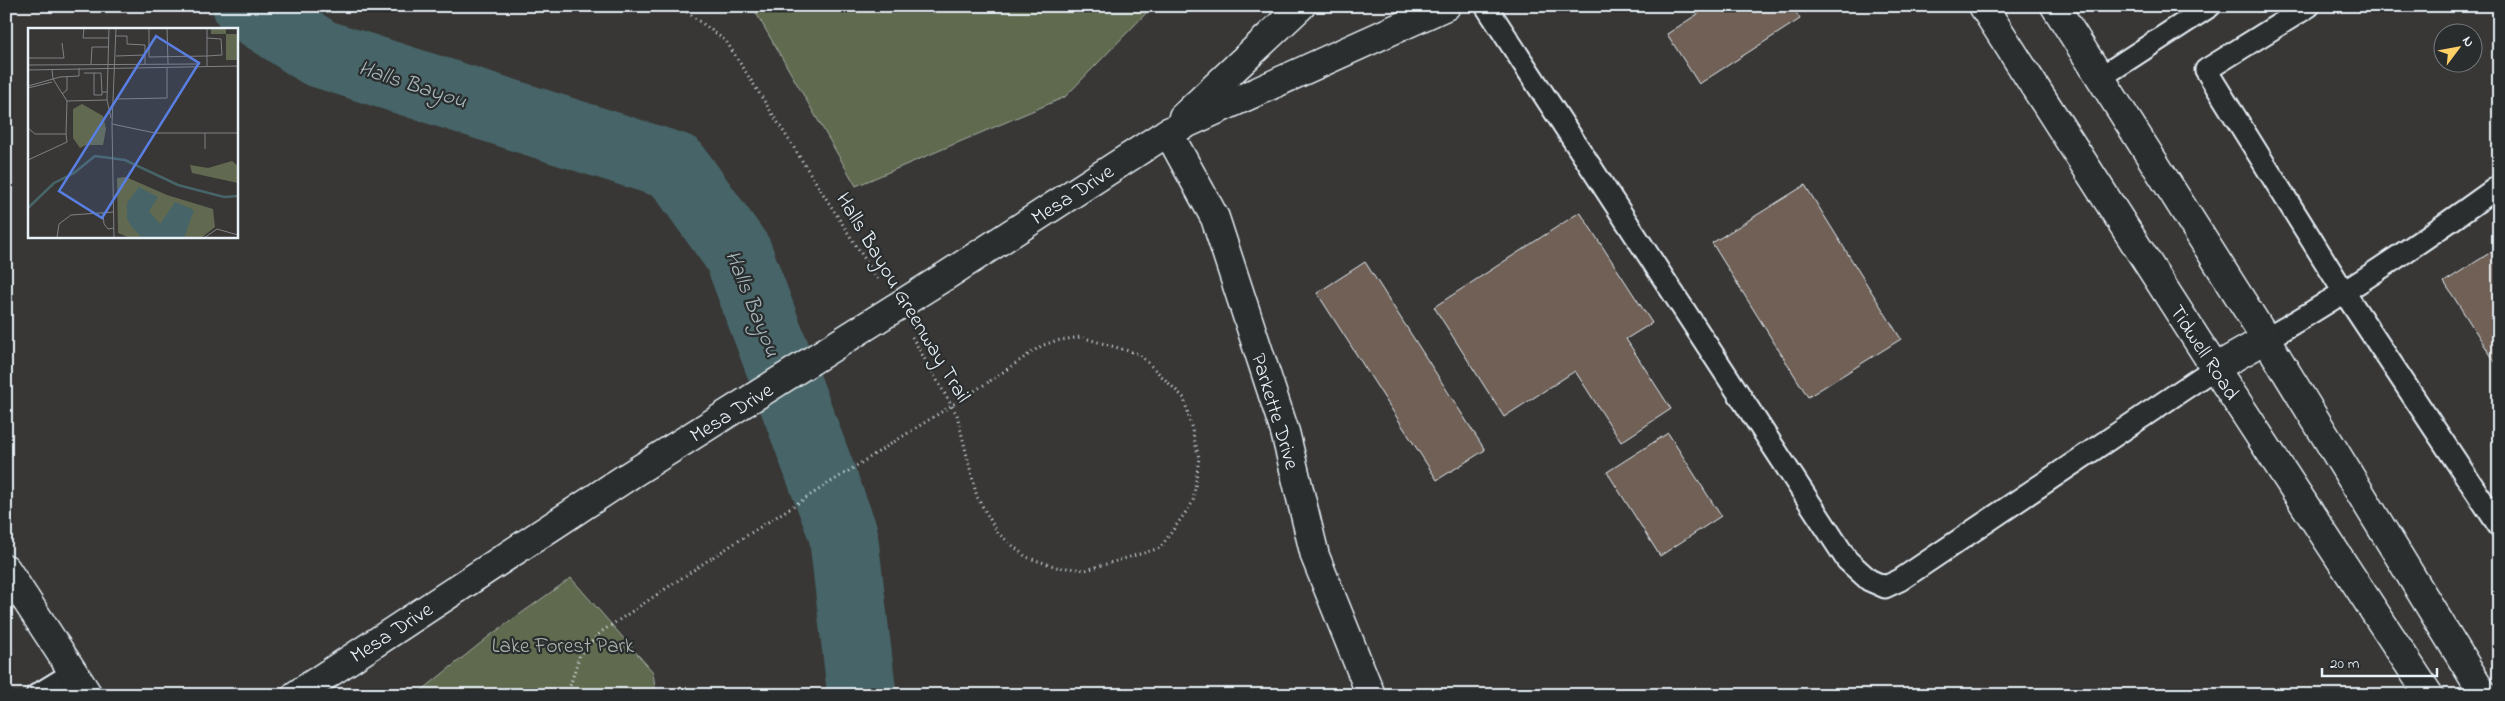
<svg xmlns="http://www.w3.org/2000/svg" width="2505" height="701" viewBox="0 0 2505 701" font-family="'Indie Flower',sans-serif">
<rect width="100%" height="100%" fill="#383736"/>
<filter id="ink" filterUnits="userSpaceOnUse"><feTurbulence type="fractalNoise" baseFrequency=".02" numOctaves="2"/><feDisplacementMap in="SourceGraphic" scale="10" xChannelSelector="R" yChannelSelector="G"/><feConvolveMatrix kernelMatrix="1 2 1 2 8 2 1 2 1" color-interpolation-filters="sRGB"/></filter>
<g filter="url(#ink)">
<path fill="#616a50" stroke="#a4aea4" d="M752,6H1153L1065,97L856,186Z
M571,578L653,672L656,695H416L492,634Z"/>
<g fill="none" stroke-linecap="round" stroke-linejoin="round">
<path stroke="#476568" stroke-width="69" d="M247,6L319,53L676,167L738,254L843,533L862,695"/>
</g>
<path fill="#6f6056" stroke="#e8f1f8" d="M1710,6H1792L1800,19L1699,84L1667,34Z
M1805,185L1901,339L1808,397L1712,243Z
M1580,212L1652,323L1626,339L1671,409L1621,442L1575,371L1504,417L1434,307Z
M2499,247V368L2444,282Z
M1365,262L1485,450L1437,480L1317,293Z
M1668,433L1721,516L1660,556L1607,472Z"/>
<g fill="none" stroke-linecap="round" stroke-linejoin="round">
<defs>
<path id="lane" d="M1486,6L1847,560L1869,580L1885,587L1900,580L2215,368
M2309,6L2206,70L2344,292L2499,526
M2101,77L2210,6
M2266,339C2347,293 2423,241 2499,186
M37,695L73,673"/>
<path id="street" d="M1168,132L1215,218L1285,432L1315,556L1371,695
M6,569L88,695"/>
<path id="secondary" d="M1983,6L2215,368L2429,695
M2055,6L2266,339L2484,695
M1183,117L1301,6
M944,277L1168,132L1446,6
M2215,368L2266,339
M296,695L627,477"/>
</defs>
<use href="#lane" stroke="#e8f1f8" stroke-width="25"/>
<use href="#street" stroke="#e8f1f8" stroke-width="31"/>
<use href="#secondary" stroke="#e8f1f8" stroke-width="31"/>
<path stroke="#e8f1f8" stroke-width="3" stroke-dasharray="1 4" stroke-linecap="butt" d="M679,6L726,41L878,280
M912,337L957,415L977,497L998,533L1026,557L1057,567L1086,570L1160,548L1193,502L1199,458L1184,398L1139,354L1081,337L1055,341L1041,346L990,381
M573,695L570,686L580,654L601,632L713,557"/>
<use href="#lane" stroke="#2a2d2e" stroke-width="21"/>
<use href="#street" stroke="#2a2d2e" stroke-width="28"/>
<use href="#secondary" stroke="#2a2d2e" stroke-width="28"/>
<defs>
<path id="secondary-bridge" d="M627,477L944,277"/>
</defs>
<use href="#secondary-bridge" stroke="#e8f1f8" stroke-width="31" stroke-linecap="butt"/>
<path stroke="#e8f1f8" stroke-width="3" stroke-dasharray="1 4" stroke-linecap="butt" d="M713,557L990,381"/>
<use href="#secondary-bridge" stroke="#2a2d2e" stroke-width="28"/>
</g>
</g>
<g text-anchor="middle" stroke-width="4.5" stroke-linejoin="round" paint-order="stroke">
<g font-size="21" fill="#e8f1f8" stroke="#2a2d2e">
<text transform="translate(1072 194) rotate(-33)" y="7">Mesa Drive</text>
<text transform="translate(904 297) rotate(59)" y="7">Halls Bayou Greenway Trail</text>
<text transform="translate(2205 352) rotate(57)" y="7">Tidwell Road</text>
<text transform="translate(1276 411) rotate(73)" y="7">Parkette Drive</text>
<text transform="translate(731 412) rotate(-32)" y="7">Mesa Drive</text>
<text transform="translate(391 632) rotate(-33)" y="7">Mesa Drive</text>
</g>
<g font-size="21" fill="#abb4ac" stroke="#2a2d2e">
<text x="563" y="652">Lake Forest Park</text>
</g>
<g font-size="22" font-style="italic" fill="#a8b9be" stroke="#2a2d2e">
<text transform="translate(413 83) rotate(18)" y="8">Halls Bayou</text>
<text transform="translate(754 303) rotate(68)" y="8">Halls Bayou</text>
</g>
</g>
<g transform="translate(28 28)">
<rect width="210" height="210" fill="#383736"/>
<path d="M183,0H198V6H210V32H198V6H183ZM54,76L75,88L78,101L75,117H58L52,120L45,110V81ZM204,133L210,138V155L164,145L162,137L180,140ZM98,149L139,167L185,181L187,199L173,210H102L90,205L89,150Z" fill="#616a50"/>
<path d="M111,159L130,169L121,183L132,196L147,174L166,182L156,210H114L104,199L99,191V175Z" fill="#476568"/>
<path fill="none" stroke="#476568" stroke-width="2.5" d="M0,180L26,155L46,145L67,128L97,132L150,157L196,169L210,168"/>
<path fill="none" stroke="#7e8184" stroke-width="1" d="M56,0L55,10H81M81,0L79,72L83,90M121,0V29L179,28V38M139,0L140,36M88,8H99V16L117,17V36M179,10L193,11L194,27L179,28V0M88,28L117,27M0,30H36L34,15M63,36L64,19H80M0,37L172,36M0,42L210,38M56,45H73L74,64H79M66,45V67H74V64M0,58L32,49L51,48V40M0,60L24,54M34,66L39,62V48M88,71L139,70V40M39,73L79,72M84,96L127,105H210M0,100L7,106H38L39,73L25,51L24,41M177,105V121M0,132L39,114L38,106M75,185L76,196L80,201L86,200M29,210L31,196L43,187L86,184M86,210L84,96L88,0M176,210L189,201L210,207"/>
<path fill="#5a7fe2" fill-opacity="0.15" stroke="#5a7fe2" stroke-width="2.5" d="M128,8L171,35L74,190L31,163Z"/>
<rect width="210" height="210" fill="none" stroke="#e8f1f8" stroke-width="2.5"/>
</g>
<rect width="2505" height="701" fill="none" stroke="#2a2d2e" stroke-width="25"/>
<rect x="12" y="12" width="2480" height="676" fill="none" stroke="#e8f1f8" stroke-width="2" filter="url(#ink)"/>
<g transform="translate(2458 48) rotate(58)"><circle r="24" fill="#2a2d2e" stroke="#767b7f"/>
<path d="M0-4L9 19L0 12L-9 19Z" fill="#ffd166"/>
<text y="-8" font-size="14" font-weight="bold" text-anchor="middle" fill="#e8f1f8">N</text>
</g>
<path d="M2322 668v8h115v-8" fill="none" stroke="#e8f1f8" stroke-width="2.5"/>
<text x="2330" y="668" font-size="15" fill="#e8f1f8" stroke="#2a2d2e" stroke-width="4" paint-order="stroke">20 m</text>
</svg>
